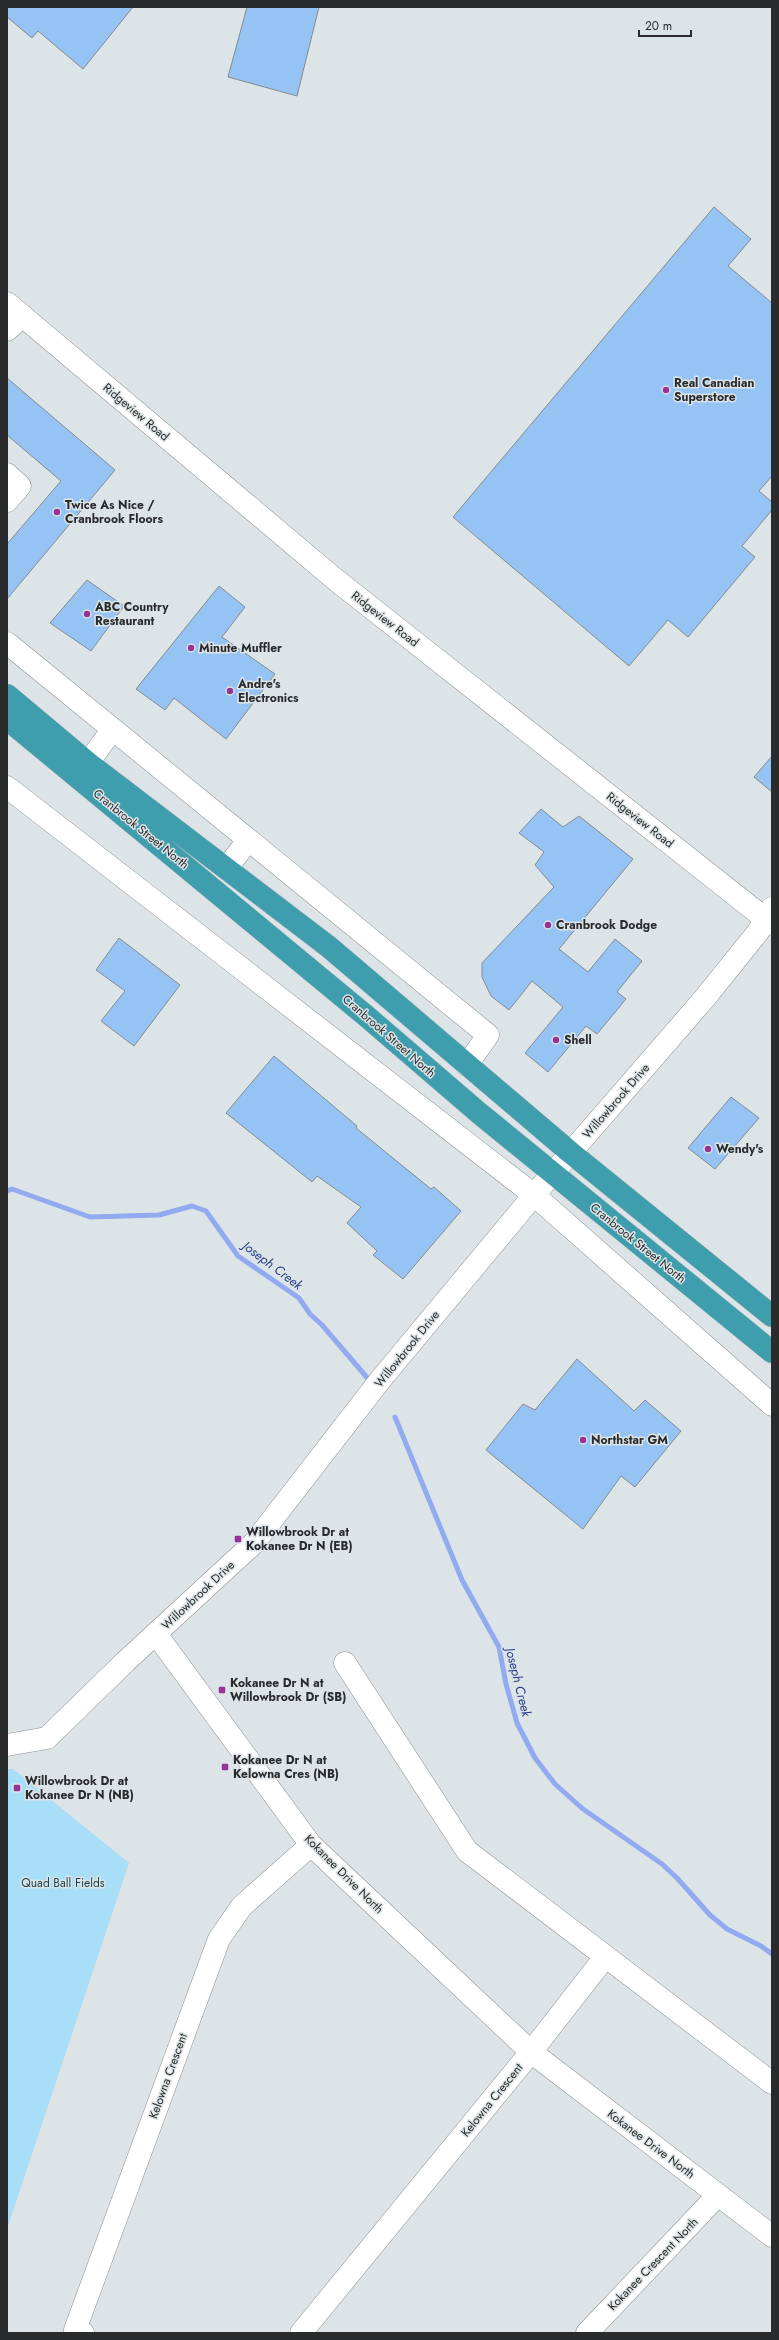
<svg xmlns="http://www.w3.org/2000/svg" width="779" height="2340" viewBox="0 0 779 2340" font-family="Jost,sans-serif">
<rect width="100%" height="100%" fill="#dde4e7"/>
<path fill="#a8def7" d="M7,1769H13L129,1863L7,2229Z"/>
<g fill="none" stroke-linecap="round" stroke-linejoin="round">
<path stroke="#91aaf0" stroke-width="5" d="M7,1191L12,1189L90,1217L159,1215L192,1206L206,1211L238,1256L299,1298L310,1314L322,1325L370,1381
M395,1417L462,1580L499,1647L506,1684L517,1723L535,1758L555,1784L583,1809L662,1864L677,1878L710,1915L727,1929L761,1946L772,1954"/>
</g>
<path fill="#95c4f4" stroke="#868a8e" d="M7,7H133L83,69L38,31L32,38L7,17Z
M247,7H319L297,96L228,77Z
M714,207L751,239L728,266L772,303V476L759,491L772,502V510L742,546L755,557L688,637L668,620L629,666L453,517Z
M7,378L115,470L7,599V544L61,481L7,435Z
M87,580L124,606L91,651L50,623Z
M219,586L245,607L222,637L275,674L226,739L174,698L165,710L136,689Z
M772,756V792L754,777Z
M541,809L563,827L579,816L633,859L559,949L588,972L615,939L642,961L617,992L626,999L597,1034L586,1026L548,1072L525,1053L563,1007L532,981L509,1010L491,996L482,977V963L554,887L535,865L544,852L519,833Z
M119,938L180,985L134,1046L101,1021L125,991L96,970Z
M274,1056L357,1126L356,1128L431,1189L434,1187L461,1211L403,1279L373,1255L377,1251L347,1223L361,1207L317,1176L312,1182L226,1113Z
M731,1097L759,1118L715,1169L688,1148Z
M577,1359L634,1411L645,1400L681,1431L635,1487L621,1476L583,1529L486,1450L523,1404L535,1410Z"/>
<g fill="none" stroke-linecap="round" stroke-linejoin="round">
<defs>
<path id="minor" d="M7,303L336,580L772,924
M7,330L23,316
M7,474L20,486L7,501
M7,643L488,1035L467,1065
M88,763L112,730
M7,787L534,1195L772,1405
M227,868L248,840
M156,1634L311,1845L531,2052L772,2236
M345,1663L467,1851L772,2083
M7,1745L47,1738L125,1662L254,1543L381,1379L534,1195L704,999L758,932L772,908
M83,2333L75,2330L219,1939L242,1906L311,1845
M301,2333L531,2052L605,1957
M587,2333L718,2195"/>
<path id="highway" d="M7,695L88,763L329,947L571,1153L772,1316
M7,719L365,1015L479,1113L772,1352"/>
</defs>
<use href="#minor" stroke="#8a9092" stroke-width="23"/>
<use href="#highway" stroke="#bfbfc0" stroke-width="23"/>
<use href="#minor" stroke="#fff" stroke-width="22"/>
<use href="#highway" stroke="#3e9ead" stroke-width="22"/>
</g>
<g fill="#973398" stroke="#dde4e7" stroke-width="1.5">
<circle cx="666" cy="390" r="4"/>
<circle cx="57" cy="512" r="4"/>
<circle cx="87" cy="614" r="4"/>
<circle cx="191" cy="648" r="4"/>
<circle cx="230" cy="691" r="4"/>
<circle cx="548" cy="925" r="4"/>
<circle cx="556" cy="1040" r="4"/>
<circle cx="708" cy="1149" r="4"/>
<circle cx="583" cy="1440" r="4"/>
<rect x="234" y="1535" width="8" height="8" rx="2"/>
<rect x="218" y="1686" width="8" height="8" rx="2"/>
<rect x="221" y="1763" width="8" height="8" rx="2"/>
<rect x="13" y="1784" width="8" height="8" rx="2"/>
</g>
<g text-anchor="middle" stroke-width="3" stroke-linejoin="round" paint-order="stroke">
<g font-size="12" font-weight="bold" fill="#292b2c" stroke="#dde4e7" text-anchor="start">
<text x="674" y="387">Real Canadian<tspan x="674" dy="14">Superstore</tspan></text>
<text x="65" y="509">Twice As Nice /<tspan x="65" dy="14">Cranbrook Floors</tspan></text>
<text x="95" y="611">ABC Country<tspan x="95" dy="14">Restaurant</tspan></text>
<text x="199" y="652">Minute Muffler</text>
<text x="238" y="688">Andre's<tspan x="238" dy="14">Electronics</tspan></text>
<text x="556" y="929">Cranbrook Dodge</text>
<text x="564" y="1044">Shell</text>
<text x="716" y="1153">Wendy's</text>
<text x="591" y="1444">Northstar GM</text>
<text x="246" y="1536">Willowbrook Dr at<tspan x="246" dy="14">Kokanee Dr N (EB)</tspan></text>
<text x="230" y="1687">Kokanee Dr N at<tspan x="230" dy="14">Willowbrook Dr (SB)</tspan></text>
<text x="233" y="1764">Kokanee Dr N at<tspan x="233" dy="14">Kelowna Cres (NB)</tspan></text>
<text x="25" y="1785">Willowbrook Dr at<tspan x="25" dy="14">Kokanee Dr N (NB)</tspan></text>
</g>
<g font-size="12" fill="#292b2c" stroke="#dde4e7">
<text transform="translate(136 412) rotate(40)" y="4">Ridgeview Road</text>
<text transform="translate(385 619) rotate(38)" y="4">Ridgeview Road</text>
<text transform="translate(640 820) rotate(38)" y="4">Ridgeview Road</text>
<text transform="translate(141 829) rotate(39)" y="4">Cranbrook Street North</text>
<text transform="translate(389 1036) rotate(41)" y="4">Cranbrook Street North</text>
<text transform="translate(616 1101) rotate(-49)" y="4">Willowbrook Drive</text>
<text transform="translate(638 1243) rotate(39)" y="4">Cranbrook Street North</text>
<text transform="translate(407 1349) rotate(-51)" y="4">Willowbrook Drive</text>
<text transform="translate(198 1595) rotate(-43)" y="4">Willowbrook Drive</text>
<text transform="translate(344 1874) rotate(45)" y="4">Kokanee Drive North</text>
<text transform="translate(168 2076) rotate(-70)" y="4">Kelowna Crescent</text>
<text transform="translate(492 2100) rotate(-51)" y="4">Kelowna Crescent</text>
<text transform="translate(651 2144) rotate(37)" y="4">Kokanee Drive North</text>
<text transform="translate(653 2264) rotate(-46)" y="4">Kokanee Crescent North</text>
</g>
<g font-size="12" fill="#1a4253" stroke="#dde4e7">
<text x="63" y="1887">Quad Ball Fields</text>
</g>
<g font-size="13" font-style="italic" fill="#273c8c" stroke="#dde4e7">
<text transform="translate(273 1265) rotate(37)" y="5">Joseph Creek</text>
<text transform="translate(519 1682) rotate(76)" y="5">Joseph Creek</text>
</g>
</g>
<rect width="779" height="2340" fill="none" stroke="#292b2c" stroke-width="16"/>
<path d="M639 30v6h52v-6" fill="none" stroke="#292b2c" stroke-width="2"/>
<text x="645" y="30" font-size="12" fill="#292b2c" stroke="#dde4e7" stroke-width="3" paint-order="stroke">20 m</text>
</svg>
